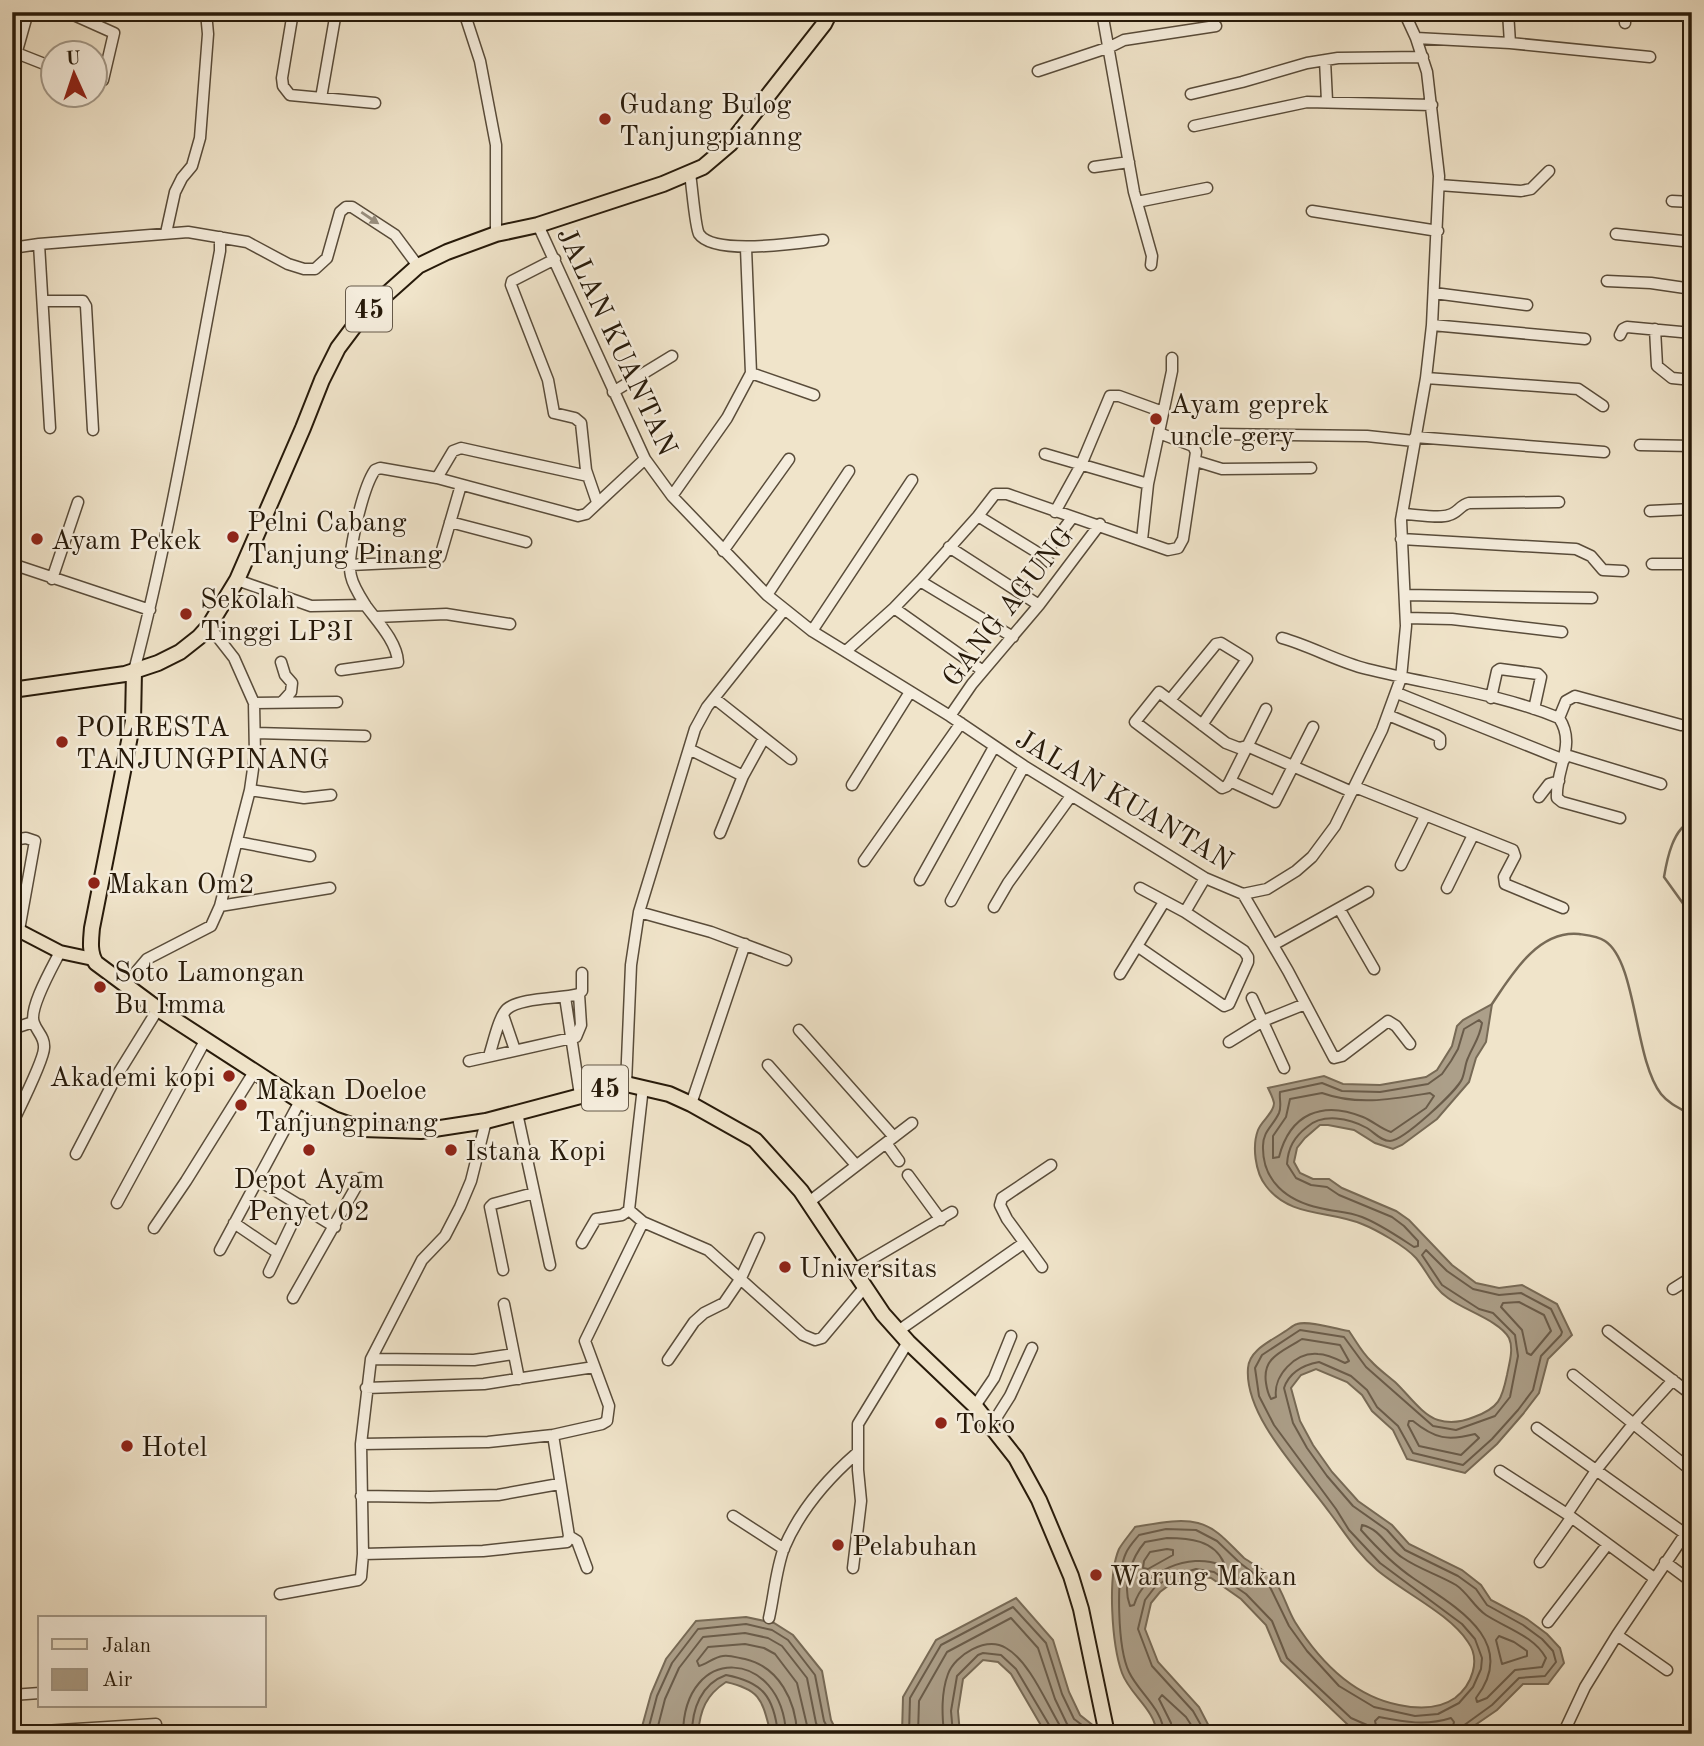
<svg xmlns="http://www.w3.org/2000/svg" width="1704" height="1746" viewBox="0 0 1704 1746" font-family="'Old Standard TT',serif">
<rect width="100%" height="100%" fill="#f0e4ca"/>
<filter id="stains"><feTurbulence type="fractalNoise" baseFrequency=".00286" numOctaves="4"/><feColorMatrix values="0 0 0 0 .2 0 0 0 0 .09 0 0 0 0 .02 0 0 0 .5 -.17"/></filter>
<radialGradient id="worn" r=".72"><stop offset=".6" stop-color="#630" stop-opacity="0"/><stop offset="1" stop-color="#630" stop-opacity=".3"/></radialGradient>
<path fill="#ac9f89" stroke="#776a56" stroke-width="2" d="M1492,1004L1486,1042L1476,1058L1469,1082L1437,1119L1402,1145L1393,1149L1375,1143L1354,1130L1328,1125H1320L1305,1138L1297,1148L1294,1162L1300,1173L1313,1179H1329L1342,1188L1396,1211L1409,1220L1452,1265L1476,1283L1499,1288L1522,1285L1557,1304L1572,1335L1548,1359L1539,1393L1523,1414L1497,1444L1465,1473L1407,1459L1393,1430L1372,1411L1362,1395L1347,1382L1316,1369L1301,1375L1291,1388L1300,1421L1313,1445L1332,1472L1358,1501L1392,1525L1409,1544L1462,1570L1481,1585L1491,1600L1527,1619L1547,1634L1560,1648L1564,1663L1548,1684H1523L1497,1710L1462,1734H1370L1348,1725L1281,1661L1266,1625L1241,1599L1211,1578L1197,1576L1172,1583L1160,1592L1151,1603L1145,1629L1158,1662L1199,1707L1213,1734H1157C1155,1709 1130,1695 1122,1673C1112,1645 1107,1577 1119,1549C1123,1542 1130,1534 1135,1527C1154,1524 1179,1518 1198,1523C1218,1528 1230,1545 1244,1558C1254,1565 1266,1570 1274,1580C1283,1591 1287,1609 1295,1622C1320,1662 1353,1696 1399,1705C1418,1709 1438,1710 1455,1698C1472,1685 1481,1660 1468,1642C1450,1614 1403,1592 1377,1570C1357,1553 1345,1533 1330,1513C1303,1475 1244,1417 1248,1368C1249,1350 1271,1341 1284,1332C1288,1330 1293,1325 1297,1324C1308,1320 1337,1329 1349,1331C1356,1341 1362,1353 1371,1361C1378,1369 1387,1375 1395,1382C1407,1393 1422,1415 1438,1420C1451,1424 1462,1422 1474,1417C1499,1408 1502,1399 1507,1375C1509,1364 1514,1349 1509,1338C1500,1321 1464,1310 1448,1298C1433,1288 1427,1271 1416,1258C1405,1246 1377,1230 1362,1224C1330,1210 1290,1218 1266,1186C1255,1172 1252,1146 1258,1130C1262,1120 1274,1113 1274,1103C1273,1098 1270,1092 1268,1088L1324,1076L1343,1084L1380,1085L1426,1077L1437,1070L1452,1046L1457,1026L1463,1020Z
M1016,1598L1053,1640L1069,1692L1080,1715L1104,1734H1046L1011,1674L998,1662L983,1660L963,1679L958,1711L960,1734H902L903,1697L936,1640Z
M746,1617L774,1623L793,1635L822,1671L831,1720L838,1734H771C762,1701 762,1690 726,1682C706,1695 700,1710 698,1734H640L651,1694L666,1659L696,1621Z"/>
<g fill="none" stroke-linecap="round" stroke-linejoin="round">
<path stroke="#6a5c4a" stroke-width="2" d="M1479,1020L1482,1023C1479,1040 1474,1043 1468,1058C1465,1064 1465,1072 1462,1079C1457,1091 1403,1141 1390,1141C1381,1141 1375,1133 1367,1128C1349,1118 1323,1113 1307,1127C1294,1137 1288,1148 1287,1164L1296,1178L1311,1185L1327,1187L1339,1195L1392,1217L1404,1226L1418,1241V1246L1414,1247C1397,1236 1380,1224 1362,1217C1347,1211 1335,1212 1320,1208C1287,1201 1262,1181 1263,1146C1263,1131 1273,1126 1279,1113C1282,1106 1279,1099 1280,1092L1322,1083L1342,1091L1380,1092L1428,1084L1442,1074L1451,1061L1458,1049L1464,1029Z
M1322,1093C1358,1106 1393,1099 1430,1093L1434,1096L1426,1108L1391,1132C1381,1129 1373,1121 1363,1117C1322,1100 1290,1114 1279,1157L1273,1158V1136L1286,1117L1290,1099Z
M1519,1302L1544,1315L1551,1331L1531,1355L1527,1353L1522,1330L1501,1307L1503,1303Z
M1302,1339L1340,1345L1349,1361L1345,1363C1337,1359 1327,1354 1318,1354C1295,1352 1273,1376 1276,1397L1271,1399C1268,1394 1267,1390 1266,1383C1262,1357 1282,1352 1302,1339Z
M1409,1421H1413C1435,1439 1448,1441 1475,1434L1479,1438L1461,1455L1419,1446L1408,1425Z
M1362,1525C1381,1529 1388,1549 1403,1558C1419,1569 1439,1575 1456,1585C1468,1593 1474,1607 1486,1615C1506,1628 1534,1636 1546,1658L1542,1667L1515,1670L1487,1698L1477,1702L1476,1698C1520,1641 1454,1606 1413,1578C1394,1565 1377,1548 1361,1530Z
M1167,1538C1189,1538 1214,1540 1224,1563L1221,1565C1189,1552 1144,1571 1134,1605L1130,1606C1122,1585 1131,1558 1145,1542Z
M1167,1549L1173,1550V1555L1148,1569L1143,1568L1144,1561L1150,1552Z
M1499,1636L1514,1642L1527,1651V1656L1502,1664L1496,1640Z
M647,1734L657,1696L672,1663L698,1629L746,1624L772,1630L788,1640L815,1675L824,1721L831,1734
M656,1734L665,1699L679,1668L703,1637L745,1633L768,1638L782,1646L807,1678L816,1723L821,1734
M683,1734C684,1642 782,1649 786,1734
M692,1734C692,1709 701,1684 726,1675C763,1682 774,1697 778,1734
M797,1734C796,1701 779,1667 745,1659C738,1658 731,1655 723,1656C714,1657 707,1664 699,1666L697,1661L708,1647L745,1644L764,1648L775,1654L797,1683L809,1734
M909,1734L910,1698L941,1645L1013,1607L1046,1643L1062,1694L1074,1719L1094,1734
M918,1734L919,1701L947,1652L1011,1618L1038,1648L1055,1699L1067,1724L1079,1734
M944,1734C942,1714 941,1693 948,1674C955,1655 986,1636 1006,1648C1029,1661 1046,1702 1059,1724L1061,1734
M953,1734L951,1711L957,1676L978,1655L983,1653L1001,1655L1016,1669L1051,1728L1052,1734
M1164,1734C1163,1709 1139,1693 1129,1672C1118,1649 1115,1576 1126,1553C1129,1546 1135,1540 1139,1535L1166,1529L1196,1530L1217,1541L1240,1563L1269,1585L1289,1626L1307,1651L1339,1686L1374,1707L1415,1716L1438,1714L1459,1703L1473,1687L1481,1669L1482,1658L1475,1639L1462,1624L1380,1563L1349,1530L1336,1509L1274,1425L1259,1396L1255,1368L1262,1355L1300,1330L1344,1337L1366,1367L1433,1426L1456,1430L1495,1416L1510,1397L1518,1356L1515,1335L1493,1313L1479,1309L1442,1285L1422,1255L1426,1250L1447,1271L1473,1289L1499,1295L1521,1293L1551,1309L1562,1332L1561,1335L1541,1356L1533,1390L1518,1410L1492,1439L1463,1465L1413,1453L1398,1426L1377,1407L1367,1390L1351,1376L1319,1362C1303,1365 1289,1373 1284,1388L1293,1423L1307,1448L1327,1476L1353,1506L1387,1530L1405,1550L1458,1576L1476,1589L1487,1605L1523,1625L1542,1639L1553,1651L1556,1662L1545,1676L1519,1678L1492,1705L1463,1726L1460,1734
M1172,1734L1171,1723L1159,1699L1162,1695L1186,1717L1197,1734
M1206,1734L1193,1711L1152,1666L1138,1629L1145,1600L1155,1587L1170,1577L1196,1569L1214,1572L1246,1594L1272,1621L1287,1658L1351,1718L1367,1725L1370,1734
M1378,1734L1375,1721L1379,1717C1405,1722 1426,1726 1451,1718L1454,1722L1451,1734"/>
<path stroke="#776a56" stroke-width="2.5" d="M1692,821C1673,828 1667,859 1664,877L1692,916
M1492,1004C1512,974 1538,930 1579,934C1586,935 1598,936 1605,941C1637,962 1634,1059 1661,1094C1669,1104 1681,1109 1692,1115"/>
<defs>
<path id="minor" d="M28,12L17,51L19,54L52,67
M78,12L76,16L114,33L103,80L94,82
M293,12L282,78L283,86L290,95L375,103
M464,12L480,61L496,145V234
M1102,12L1134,192L1152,256L1151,265
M1508,12L1510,43
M1614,12L1625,13V23
M1416,38L1510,43L1650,57
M1325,60L1327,101
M1038,71L1110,47L1124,40L1216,26
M1191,94L1242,82L1307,63L1338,58L1423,57
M321,98L336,12
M1194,126L1307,102L1432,105
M1094,167L1129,162
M690,174C692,185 695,227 699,234C714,256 799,243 823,240
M1439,185L1521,191L1531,189L1549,171
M1672,201L1692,202
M1137,202L1207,188
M1312,211L1438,231
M538,225L645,459L672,496L767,595L812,631L950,716L1024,766L1205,878L1243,894L1267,889L1296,871L1312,857L1335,826L1382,730L1401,678L1406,626L1401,520L1426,378L1432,325L1439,176L1427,72L1416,38L1404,12
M166,233L175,192L182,178L192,166L200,138L208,34L206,12
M1616,234L1692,242
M39,244L50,428
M12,248L39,244L188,232L247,242L288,264L304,269H315L327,258L340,212L346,207H352L395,235L418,266
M555,259L512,281L511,285L548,380L554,413L575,418L581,423L586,470L597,502
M1607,281L1651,283L1692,289
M1434,293L1527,305
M43,301H83L86,306L93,430
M1432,325L1585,339
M1655,329L1657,366L1672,378L1692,380
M1620,335L1623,329L1627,327L1692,333
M751,373L814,395
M1426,378L1578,389L1603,406
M613,392L672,356
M1217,434L1367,436L1414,441
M1415,437L1604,452
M1640,445L1692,446
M1045,454L1148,484
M1196,461L1222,469L1311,468
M437,478L453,451L461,448L588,476
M672,496L727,418L751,373L746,248
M1650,511L1692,509
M1055,512L1081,465L1110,396H1119L1163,412
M1402,514C1414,514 1439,519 1449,515C1458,513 1460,505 1469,503L1559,502
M978,516L1043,556L1049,562
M450,522L526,542
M1401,539L1576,549L1591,556L1603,570L1623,571
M1142,540L1148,484L1172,371V358
M949,547L1039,605
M723,551L789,459
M1043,556L1072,518
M12,564L150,610
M1652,564H1692
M350,565L435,561L440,557L461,485
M52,579L78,502
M237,580L311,606L365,605
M920,581L1013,637
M767,595L849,471
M1405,595L1592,598
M894,608L983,671
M376,617L446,614L510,624
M1406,618L1452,619L1562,632
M812,631L912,480
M1282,638C1311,646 1338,662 1367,669C1431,685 1498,693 1559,718C1577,745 1555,769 1557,798L1562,802L1620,818
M846,651L894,608L920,581L978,516L995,494H1007L1168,550L1178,548L1183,539L1196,452L1193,446L1159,433
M281,662L285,675L292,683L291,692L282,702
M341,670L398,662C397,642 377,621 366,606C361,598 353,586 351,576C346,557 363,487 375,470L380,468L437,478L578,516L586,514L645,459
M134,671C170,533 193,392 220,251V237
M1397,693L1564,760
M714,698L791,759
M1491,698L1497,671L1500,669L1538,674L1541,677L1534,709
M1170,700L1216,644L1221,643L1247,659L1202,725
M254,703L337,702
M1388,715L1436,735L1440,738V744
M950,716L972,684L1039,605L1100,524
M1559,718L1566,701L1575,696L1681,725
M256,733L365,736
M1247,746L1239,748L1226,743L1159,692L1135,722L1222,788L1227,786L1230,781L1266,709
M1247,746L1352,792
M689,749L743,776
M1566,755L1661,784
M1230,781L1275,802L1313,727
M852,785L910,692
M1355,787L1513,850L1515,856L1504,877L1505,884L1563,908
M250,790L304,798L331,795
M1539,797L1549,784L1559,781
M720,833L743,776L764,738
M12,840L26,838L35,841L19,930
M238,842L310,856
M864,861L961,723
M1401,865L1425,816
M920,880L994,747
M1447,888L1473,835
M1243,894L1288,971L1334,1058L1342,1056L1388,1021L1396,1026L1410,1044
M951,901L1024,766
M220,906L330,888
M994,907L1008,883L1071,796
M1340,910L1374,969
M639,912L711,932L786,960
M1185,912L1205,878
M1273,945L1368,892
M1137,946L1224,1006L1229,1004L1248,962V957L1244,951L1185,912L1140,888
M1120,974L1164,902
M125,985L147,959L211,926L220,906L250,790L255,755L254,703L234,658L209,626
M565,997L580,1095
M1252,998L1284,1068
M503,1015L515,1050
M12,1023L21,1026L33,1022
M799,1030L894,1137
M1229,1042L1263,1021L1305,1004
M489,1056C493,1044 499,1016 507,1009C521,997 561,999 579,994L582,991V973
M469,1061L576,1037L581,1025L579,994
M768,1065L856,1165
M626,1084L631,965L639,912L695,729L707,707L784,610
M643,1087L629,1210L643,1222L708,1250L803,1335L815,1340L822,1338L864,1288
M691,1104L745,944
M517,1113L550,1265
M12,1124C19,1109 44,1060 44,1048C45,1037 37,1032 34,1023C28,1009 53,966 60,952
M886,1143L899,1161
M76,1154L116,1077L158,1009
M908,1175L941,1220
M258,1180L335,1227
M809,1202L912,1123
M117,1203L206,1039
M234,1223L278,1253
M154,1228L186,1181L254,1072
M582,1243L596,1219L622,1215L629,1210
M220,1250L300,1101
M1042,1267L1007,1219L1000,1205L1002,1198L1051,1165
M503,1270L490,1207L493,1204L534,1193
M853,1270L952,1212
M269,1272L301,1205
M1673,1289L1692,1277
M293,1298L361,1178
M504,1304L519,1379
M898,1331L1024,1243
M1608,1331L1692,1395
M371,1359L474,1360L513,1354
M668,1360L694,1322L704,1313L724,1303L741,1278L759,1238
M1573,1375L1692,1471
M366,1388L484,1384L594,1367
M975,1406L994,1378L1011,1336
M991,1426L1010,1396L1032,1348
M1537,1428L1684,1533
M361,1444L488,1442L553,1435L602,1424L607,1421L609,1406L585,1341L643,1222
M1500,1471L1567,1514L1654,1578
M361,1496L430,1497L498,1495L559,1484
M1567,1514L1597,1469L1633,1424L1673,1380
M733,1516L784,1549
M569,1536L577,1541L587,1568
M363,1554L483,1551L567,1542L569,1536L553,1435
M1540,1562L1571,1518
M1665,1562L1692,1582
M853,1568L861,1501L858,1470V1424L908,1342
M280,1594L358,1580L361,1577L363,1554L361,1444L371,1359L422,1260L445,1236L460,1207L471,1181L486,1121
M769,1618C774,1596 776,1569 784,1548C800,1510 826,1480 857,1453
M1548,1622L1607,1545
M1617,1635L1667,1670
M12,1695L40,1693
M12,1733L156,1724
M1563,1734L1585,1687L1617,1635L1692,1524"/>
<path id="major" d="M12,927L60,952L93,959"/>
<path id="highway" d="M134,671L133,721L92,928C91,939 89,953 96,963L158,1009L300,1101L334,1119L363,1129L421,1131L486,1121L626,1084L669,1094L691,1104L755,1140L801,1191L883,1314L908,1342L975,1406L1016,1458L1039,1500L1071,1576L1081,1609L1107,1734
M12,690L125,674L158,663L180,652L199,637L209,626L237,580L303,428L322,380L338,348L362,316L418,266L447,252L496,234L538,225L663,184L703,167L730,144L824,24L830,12"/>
</defs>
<use href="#minor" stroke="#594c3a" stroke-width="13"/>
<use href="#major" stroke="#271a0a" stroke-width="16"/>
<use href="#highway" stroke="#271a0a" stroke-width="18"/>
<use href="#minor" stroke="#f5eddd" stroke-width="10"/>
<use href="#major" stroke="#f0e4ca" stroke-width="12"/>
<use href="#highway" stroke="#f0e4ca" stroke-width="14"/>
</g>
<defs><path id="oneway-solid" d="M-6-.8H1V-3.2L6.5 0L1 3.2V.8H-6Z" transform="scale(1.75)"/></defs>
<use fill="#988e7e" href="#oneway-solid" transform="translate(370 218) rotate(34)"/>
<g fill="#8f2418" stroke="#f5eddd" stroke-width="2.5">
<circle cx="605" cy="119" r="7"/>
<circle cx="1156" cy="419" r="7"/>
<circle cx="233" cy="537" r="7"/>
<circle cx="37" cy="539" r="7"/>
<circle cx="186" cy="614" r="7"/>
<circle cx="62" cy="742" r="7"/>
<circle cx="94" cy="883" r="7"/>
<circle cx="100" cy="987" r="7"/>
<circle cx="229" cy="1076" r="7"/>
<circle cx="241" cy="1105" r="7"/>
<circle cx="309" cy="1150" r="7"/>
<circle cx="451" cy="1150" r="7"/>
<circle cx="785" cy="1267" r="7"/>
<circle cx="941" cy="1423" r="7"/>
<circle cx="127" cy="1446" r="7"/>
<circle cx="838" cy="1545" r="7"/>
<circle cx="1096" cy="1575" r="7"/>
</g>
<g text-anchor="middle" stroke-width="5" stroke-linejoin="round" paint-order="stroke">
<g fill="#f5eddd" stroke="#655949" stroke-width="2">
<rect x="346" y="286.5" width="46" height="45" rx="5"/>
<rect x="582" y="1065.5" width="46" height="45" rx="5"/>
</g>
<g font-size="26" font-weight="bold" fill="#271a0a">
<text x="369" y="318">45</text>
<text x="605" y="1097">45</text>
</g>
<g font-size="28" fill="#271a0a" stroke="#f5eddd" text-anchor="start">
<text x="619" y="113">Gudang Bulog<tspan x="619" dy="32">Tanjungpianng</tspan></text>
<text x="1170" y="413">Ayam geprek<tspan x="1170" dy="32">uncle gery</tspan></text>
<text x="247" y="531">Pelni Cabang<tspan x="247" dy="32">Tanjung Pinang</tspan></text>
<text x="51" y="549">Ayam Pekek</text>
<text x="200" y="608">Sekolah<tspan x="200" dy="32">Tinggi LP3I</tspan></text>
<text x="76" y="736">POLRESTA<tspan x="76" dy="32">TANJUNGPINANG</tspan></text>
<text x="108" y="893">Makan Om2</text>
<text x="114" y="981">Soto Lamongan<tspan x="114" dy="32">Bu Imma</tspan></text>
<text x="215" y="1086" text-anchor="end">Akademi kopi</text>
<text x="255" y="1099">Makan Doeloe<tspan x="255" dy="32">Tanjungpinang</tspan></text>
<text x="465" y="1160">Istana Kopi</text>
<text x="309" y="1188" text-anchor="middle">Depot Ayam<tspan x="309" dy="32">Penyet 02</tspan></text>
<text x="799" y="1277">Universitas</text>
<text x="955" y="1433">Toko</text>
<text x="141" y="1456">Hotel</text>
<text x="852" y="1555">Pelabuhan</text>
<text x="1110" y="1585">Warung Makan</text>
</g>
<g font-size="28" fill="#271a0a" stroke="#f5eddd">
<text transform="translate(618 341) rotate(65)" y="10">JALAN KUANTAN</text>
<text transform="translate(1007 606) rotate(-52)" y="10">GANG AGUNG</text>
<text transform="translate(1125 799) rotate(31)" y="10">JALAN KUANTAN</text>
</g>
</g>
<rect width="1704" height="1746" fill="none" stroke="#f0e4ca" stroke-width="42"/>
<rect x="14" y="14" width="1676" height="1718" fill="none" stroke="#271a0a" stroke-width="3.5"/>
<rect x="21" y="21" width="1662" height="1704" fill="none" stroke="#271a0a" stroke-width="2"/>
<rect x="38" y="1616" width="228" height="91" fill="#f5eddd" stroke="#a39989" stroke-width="2"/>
<rect x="52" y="1639" width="35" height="10" fill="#f0e4ca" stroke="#a39989" stroke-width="2"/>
<text x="102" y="1652" font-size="21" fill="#271a0a">Jalan</text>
<rect x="52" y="1669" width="35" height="21" fill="#ac9f89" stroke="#a39989" stroke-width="2"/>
<text x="102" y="1686" font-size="21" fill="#271a0a">Air</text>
<g transform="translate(74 74) rotate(357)"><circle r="33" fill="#f5eddd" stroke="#a39989" stroke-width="2"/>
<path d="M0-5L12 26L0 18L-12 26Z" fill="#8f2418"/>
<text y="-10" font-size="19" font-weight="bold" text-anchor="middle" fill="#271a0a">U</text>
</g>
<rect width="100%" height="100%" filter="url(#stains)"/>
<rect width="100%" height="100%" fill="url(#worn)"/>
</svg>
